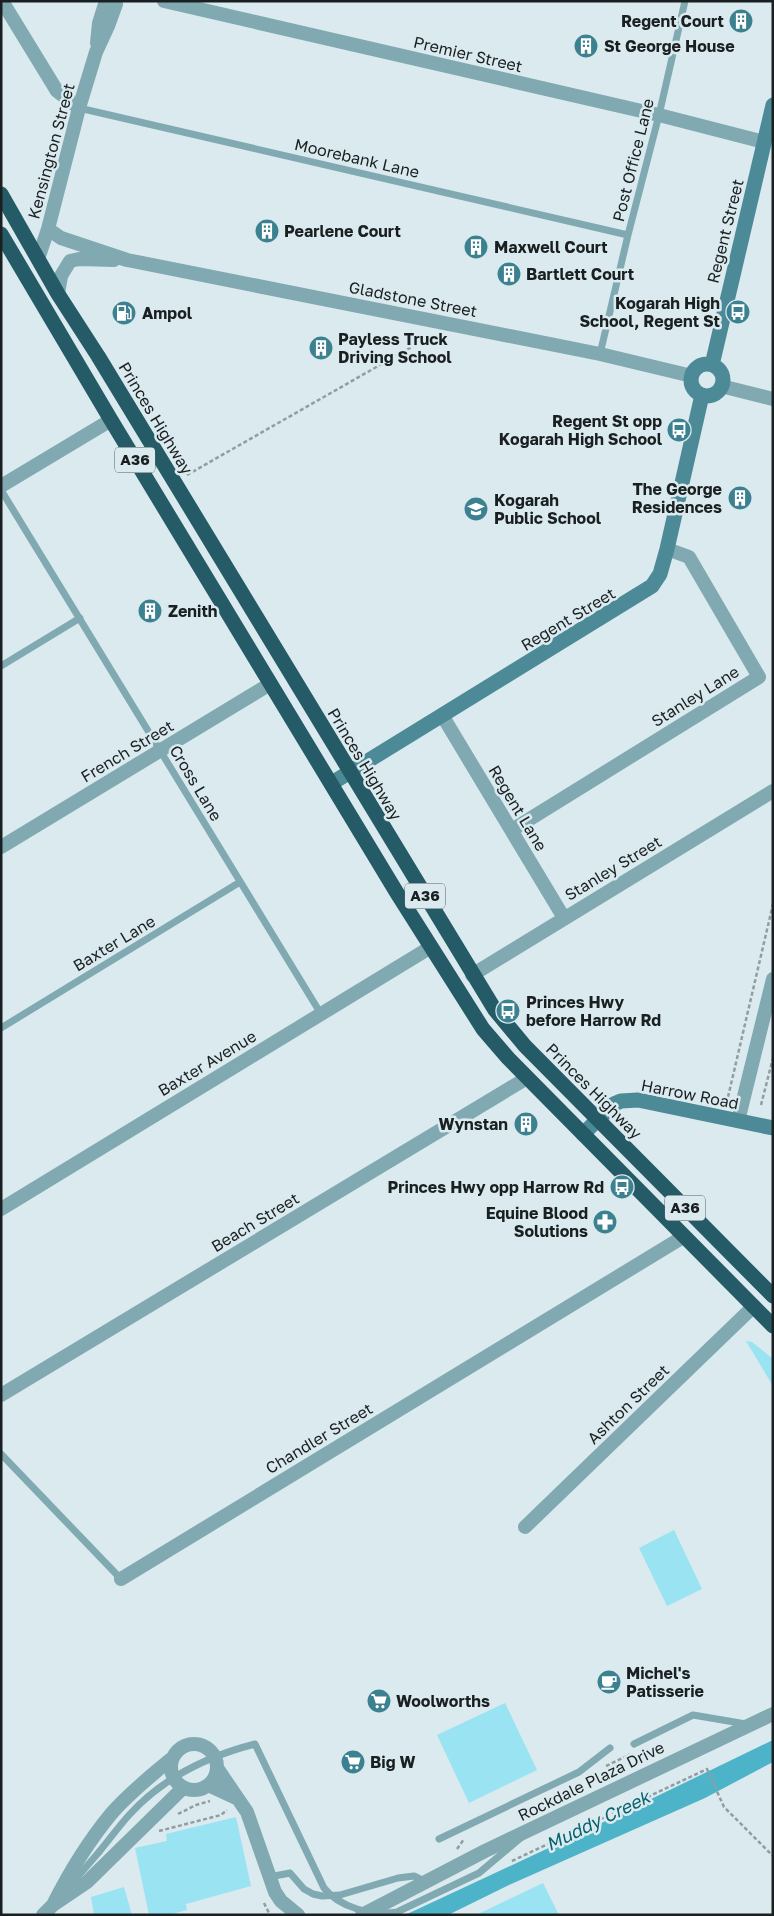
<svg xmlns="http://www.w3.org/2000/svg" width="774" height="1916" viewBox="0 0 774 1916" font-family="'Golos Text',sans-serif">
<rect width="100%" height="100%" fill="#daeaee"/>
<path fill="#99e3f3" d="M746,1341L752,1342L773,1359V1386Z
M674,1530L702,1589L667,1606L639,1548Z
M505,1703L537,1770L469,1803L437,1735Z
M236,1817L251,1886L186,1904L187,1910L168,1915H149L135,1848L167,1841L166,1834Z
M543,1883L559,1915H476Z
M124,1887L132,1915H94L91,1897Z"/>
<path fill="#4db3c8" d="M773,1740V1762L705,1798L509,1885L448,1915H405L587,1830Z"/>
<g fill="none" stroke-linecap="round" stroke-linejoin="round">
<path stroke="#919da0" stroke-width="2.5" stroke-dasharray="4 2.5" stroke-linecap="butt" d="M187,475L429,337
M728,1097L773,904
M761,1105L773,1058
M606,1766L629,1755L628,1754
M178,1814L196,1805L210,1801
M159,1831L221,1815L227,1810
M457,1849L464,1839
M512,1861L707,1769L724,1807L773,1856
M264,1903L270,1915"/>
<path stroke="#81a9b1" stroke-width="7" d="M79,108L628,235
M600,354L628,235L659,115L685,1
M1,490L321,1014
M1,666L80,618
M1,1028L240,882
M1,1454L121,1579
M634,1744L693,1715L746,1724
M439,1839L579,1772L610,1748
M269,1877L290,1873L304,1889L313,1894L322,1896L340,1895L398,1878L414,1876L426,1882
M68,1888L99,1852"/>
<path stroke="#81a9b1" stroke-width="14" d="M2,1L57,91L79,108
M164,1L659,115L764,142
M97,43L99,23L106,1
M48,229L61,238L127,260L600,354L692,376
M38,259L48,229L79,108L96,52L108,26L116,4
M58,294L61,276L70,261L79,259L114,260
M721,386L773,399
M1,486L111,420
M442,715L564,918
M512,830L759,677L689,557L667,549
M1,847L270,684
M472,975L773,791
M738,1121L773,979
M1,1209L431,947
M1,1395L527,1078
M525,1527L754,1306
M121,1579L683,1237
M171 1767a23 23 0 1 1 46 0a23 23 0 1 1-46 0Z
M217,1768L247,1812L275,1892L281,1901L298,1915
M208,1785L236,1798
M53,1905C69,1873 88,1842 111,1814C129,1793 151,1776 171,1759
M43,1915L53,1905L87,1882L183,1788
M362,1915L485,1851L773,1714"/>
<path stroke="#4c8a97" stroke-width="15" d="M691 380a16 16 0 1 1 32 0a16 16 0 1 1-32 0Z
M712,365L773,105
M332,783L652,586L660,574L667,549L702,395
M583,1134L614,1104L621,1101L638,1100L773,1128"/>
<path stroke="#255b66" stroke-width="15" d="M1,194L58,294L98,356L495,1010L525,1046L773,1296
M1,234L111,420L397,893L483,1029L508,1058L773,1326"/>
<path stroke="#81a9b1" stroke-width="7" d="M99,1852C109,1840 119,1826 130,1814C164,1777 208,1756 255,1744L324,1888C340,1908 372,1916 397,1912L479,1873L530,1830"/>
</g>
<defs>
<symbol id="building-disc" viewBox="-11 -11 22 22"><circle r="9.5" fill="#3c818f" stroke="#daeaee"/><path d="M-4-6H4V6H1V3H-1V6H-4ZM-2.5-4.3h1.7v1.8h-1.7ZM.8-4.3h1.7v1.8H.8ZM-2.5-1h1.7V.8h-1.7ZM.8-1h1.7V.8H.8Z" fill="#fff"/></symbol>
<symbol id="bus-disc" viewBox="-11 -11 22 22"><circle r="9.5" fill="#3c818f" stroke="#daeaee"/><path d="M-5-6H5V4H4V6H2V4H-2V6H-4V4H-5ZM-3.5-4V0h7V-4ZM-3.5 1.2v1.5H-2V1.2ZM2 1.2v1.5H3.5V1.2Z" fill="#fff"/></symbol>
<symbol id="fuel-disc" viewBox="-11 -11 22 22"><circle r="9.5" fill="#3c818f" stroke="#daeaee"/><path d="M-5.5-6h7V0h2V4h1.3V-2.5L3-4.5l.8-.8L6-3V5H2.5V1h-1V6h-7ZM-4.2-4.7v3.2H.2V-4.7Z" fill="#fff"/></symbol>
<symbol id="school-disc" viewBox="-11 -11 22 22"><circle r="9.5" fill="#3c818f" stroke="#daeaee"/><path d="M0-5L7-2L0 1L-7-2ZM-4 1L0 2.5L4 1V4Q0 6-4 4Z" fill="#fff"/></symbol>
<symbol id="pharmacy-disc" viewBox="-11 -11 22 22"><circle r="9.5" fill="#3c818f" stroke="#daeaee"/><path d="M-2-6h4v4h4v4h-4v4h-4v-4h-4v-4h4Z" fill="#fff"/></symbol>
<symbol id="cafe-disc" viewBox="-11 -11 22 22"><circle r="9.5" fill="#3c818f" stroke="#daeaee"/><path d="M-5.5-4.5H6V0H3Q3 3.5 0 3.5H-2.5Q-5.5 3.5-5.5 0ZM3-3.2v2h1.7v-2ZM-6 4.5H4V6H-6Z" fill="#fff"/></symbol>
<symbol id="supermarket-disc" viewBox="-11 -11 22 22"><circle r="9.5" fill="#3c818f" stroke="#daeaee"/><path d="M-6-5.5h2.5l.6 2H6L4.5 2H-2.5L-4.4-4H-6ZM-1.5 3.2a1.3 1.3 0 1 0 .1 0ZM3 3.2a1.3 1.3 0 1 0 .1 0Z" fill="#fff"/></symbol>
</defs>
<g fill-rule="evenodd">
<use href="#building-disc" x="727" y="7" width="28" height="28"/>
<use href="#building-disc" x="572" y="32" width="28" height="28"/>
<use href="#building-disc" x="253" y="217" width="28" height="28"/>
<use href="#building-disc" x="462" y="233" width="28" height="28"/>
<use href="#building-disc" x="495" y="260" width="28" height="28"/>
<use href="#bus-disc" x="724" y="298" width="28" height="28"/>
<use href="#fuel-disc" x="110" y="299" width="28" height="28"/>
<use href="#building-disc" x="307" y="334" width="28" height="28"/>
<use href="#bus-disc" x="665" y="416" width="28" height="28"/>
<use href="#building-disc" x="726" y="484" width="28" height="28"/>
<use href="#school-disc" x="462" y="495" width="28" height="28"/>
<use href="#building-disc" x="136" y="597" width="28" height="28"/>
<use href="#bus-disc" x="494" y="997" width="28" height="28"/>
<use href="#building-disc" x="512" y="1110" width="28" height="28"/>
<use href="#bus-disc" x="608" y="1173" width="28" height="28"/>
<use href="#pharmacy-disc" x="591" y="1208" width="28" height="28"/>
<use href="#cafe-disc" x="595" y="1668" width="28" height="28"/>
<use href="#supermarket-disc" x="365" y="1687" width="28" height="28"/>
<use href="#supermarket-disc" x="339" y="1748" width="28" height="28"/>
</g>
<g text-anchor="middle" stroke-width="5" stroke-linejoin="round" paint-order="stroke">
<g fill="#daeaee" stroke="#545d5f" stroke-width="1">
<rect x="115" y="447.5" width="40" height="25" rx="4"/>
<rect x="405" y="883.5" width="40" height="25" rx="4"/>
<rect x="665" y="1195.5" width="40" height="25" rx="4"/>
</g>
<g font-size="15" font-weight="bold" fill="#1a2022">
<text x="135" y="465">A36</text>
<text x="425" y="901">A36</text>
<text x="685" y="1213">A36</text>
</g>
<g font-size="16" font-weight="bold" fill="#1a2022" stroke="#daeaee" text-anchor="start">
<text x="724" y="27" text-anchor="end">Regent Court</text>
<text x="604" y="52">St George House</text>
<text x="284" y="237">Pearlene Court</text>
<text x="494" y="253">Maxwell Court</text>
<text x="526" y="280">Bartlett Court</text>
<text x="720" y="309" text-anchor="end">Kogarah High<tspan x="720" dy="18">School, Regent St</tspan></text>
<text x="142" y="319">Ampol</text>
<text x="338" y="345">Payless Truck<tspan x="338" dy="18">Driving School</tspan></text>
<text x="662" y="427" text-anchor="end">Regent St opp<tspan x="662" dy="18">Kogarah High School</tspan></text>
<text x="722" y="495" text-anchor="end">The George<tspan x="722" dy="18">Residences</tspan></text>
<text x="494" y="506">Kogarah<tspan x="494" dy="18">Public School</tspan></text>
<text x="168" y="617">Zenith</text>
<text x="526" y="1008">Princes Hwy<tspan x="526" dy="18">before Harrow Rd</tspan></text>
<text x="508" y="1130" text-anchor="end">Wynstan</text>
<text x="604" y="1193" text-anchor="end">Princes Hwy opp Harrow Rd</text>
<text x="588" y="1219" text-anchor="end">Equine Blood<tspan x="588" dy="18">Solutions</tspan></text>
<text x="626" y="1679">Michel's<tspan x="626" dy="18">Patisserie</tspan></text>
<text x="396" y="1707">Woolworths</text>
<text x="370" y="1768">Big W</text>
</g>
<g font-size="16" fill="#1a2022" stroke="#daeaee">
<text transform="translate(468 54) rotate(13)" y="6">Premier Street</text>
<text transform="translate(51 151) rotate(-75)" y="6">Kensington Street</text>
<text transform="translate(357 158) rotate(13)" y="6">Moorebank Lane</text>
<text transform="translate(633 160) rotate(-76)" y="6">Post Office Lane</text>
<text transform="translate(725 231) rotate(-76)" y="6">Regent Street</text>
<text transform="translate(413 299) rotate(11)" y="6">Gladstone Street</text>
<text transform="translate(156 418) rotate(59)" y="6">Princes Highway</text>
<text transform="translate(568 619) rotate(-31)" y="6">Regent Street</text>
<text transform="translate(695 696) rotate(-32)" y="6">Stanley Lane</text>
<text transform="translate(127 751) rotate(-31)" y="6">French Street</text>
<text transform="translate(365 764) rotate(59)" y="6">Princes Highway</text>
<text transform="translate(196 783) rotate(59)" y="6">Cross Lane</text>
<text transform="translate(518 808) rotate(59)" y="6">Regent Lane</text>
<text transform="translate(613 868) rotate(-31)" y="6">Stanley Street</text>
<text transform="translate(114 943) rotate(-31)" y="6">Baxter Lane</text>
<text transform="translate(207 1063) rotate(-31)" y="6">Baxter Avenue</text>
<text transform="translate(594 1091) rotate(45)" y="6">Princes Highway</text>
<text transform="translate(690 1094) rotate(11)" y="6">Harrow Road</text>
<text transform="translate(255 1222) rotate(-31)" y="6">Beach Street</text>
<text transform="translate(628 1404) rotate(-44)" y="6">Ashton Street</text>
<text transform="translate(319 1438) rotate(-31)" y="6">Chandler Street</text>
<text transform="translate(591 1781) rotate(-26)" y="6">Rockdale Plaza Drive</text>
</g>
<g font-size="18" font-style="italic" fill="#08616f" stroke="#daeaee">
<text transform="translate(598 1821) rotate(-26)" y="6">Muddy Creek</text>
</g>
</g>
<rect width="774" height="1916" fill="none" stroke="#1a2022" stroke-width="5"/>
</svg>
